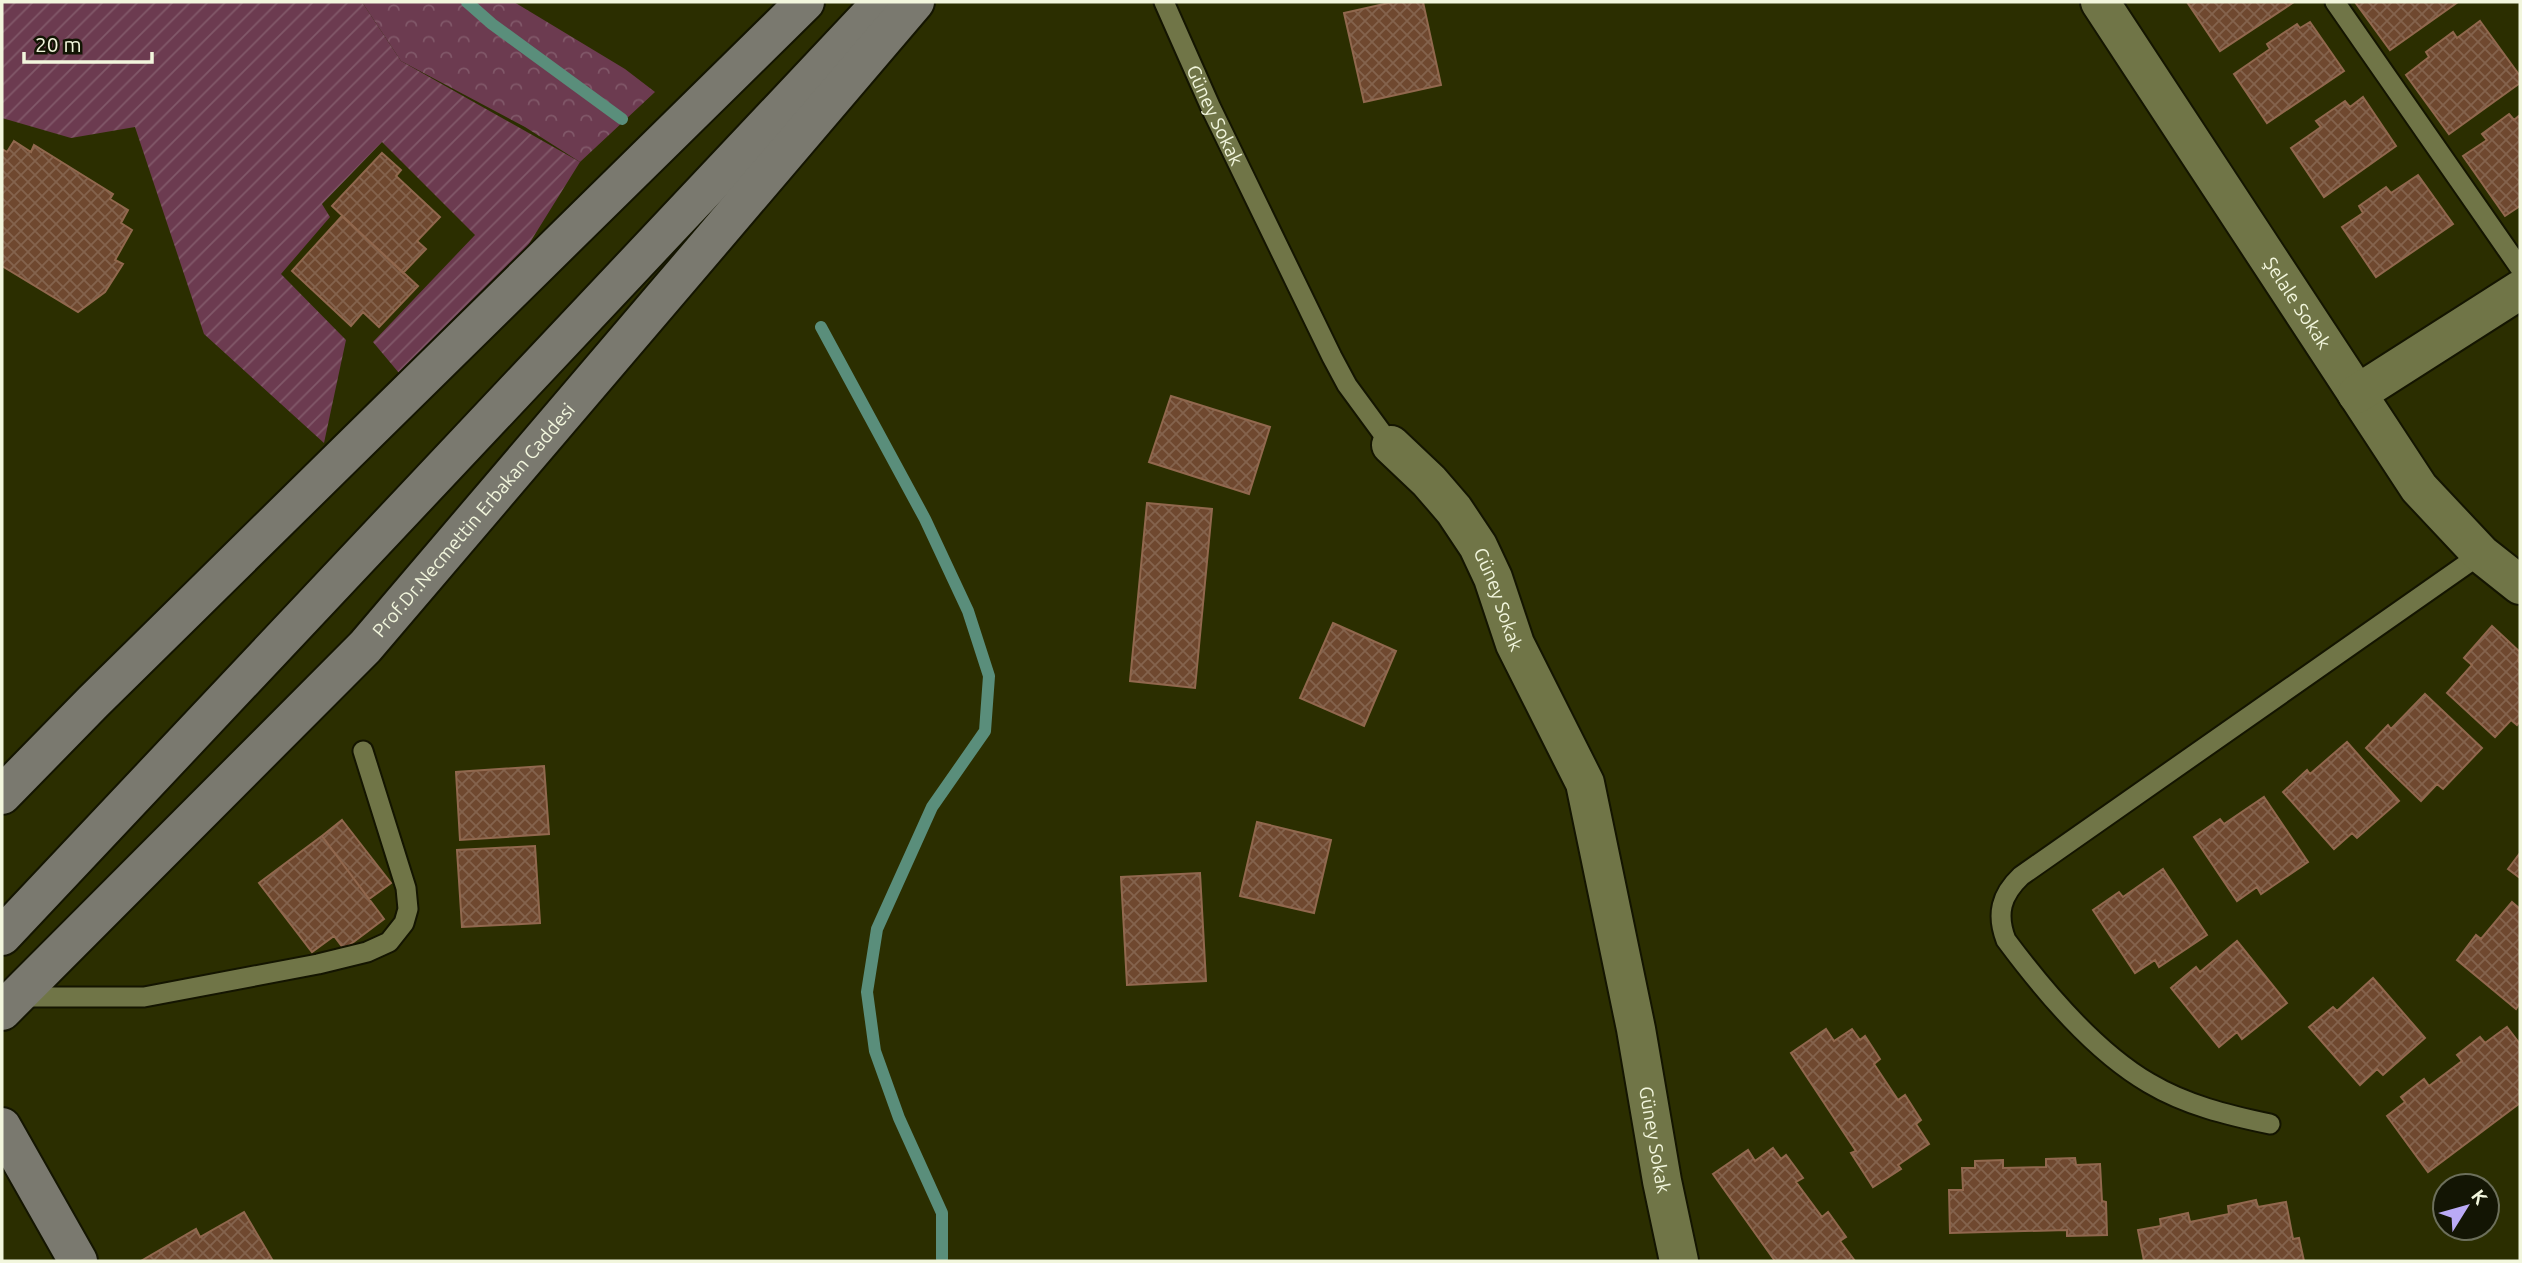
<svg xmlns="http://www.w3.org/2000/svg" width="2522" height="1263" viewBox="0 0 2522 1263" font-family="Ubuntu,sans-serif">
<defs>
<pattern id="forest-crowns" width="20" height="18" patternUnits="userSpaceOnUse" patternTransform="scale(1.75)"><rect width="20" height="18" fill="#6c3b50"/><path d="M2 6a3 3 0 1 1 6 0M12 15a3 3 0 1 1 6 0" fill="none" stroke="#815869"/></pattern>
<pattern id="garden-furrows" width="10" height="10" patternUnits="userSpaceOnUse" patternTransform="scale(1.75)"><rect width="10" height="10" fill="#6c3b50"/><path d="M-1 1l2-2M0 10L10 0M9 11l2-2" fill="none" stroke="#815869"/></pattern>
<pattern id="building-cross-hatch" width="8" height="8" patternUnits="userSpaceOnUse" patternTransform="scale(1.75)"><rect width="8" height="8" fill="#6f482f"/><path d="M0 0l8 8M0 8l8-8" fill="none" stroke="#84634d"/></pattern>
</defs>
<rect width="100%" height="100%" fill="#2b2e00"/>
<path fill="url(#forest-crowns)" d="M362,2H514L625,69L655,92L580,162L525,127L401,61Z"/>
<path fill="url(#garden-furrows)" d="M2,2H362L401,61L580,162L509,276L409,385L373,342L475,235L382,142L322,204L330,217L281,274L346,340L324,443L204,334L135,127L71,138L2,118Z"/>
<g fill="none" stroke-linecap="round" stroke-linejoin="round">
<path stroke="#5a8e7b" stroke-width="12" d="M467,2L492,24L622,119
M821,327L925,519L968,611L989,676L985,731L932,807L877,929L867,992L875,1051L899,1118L942,1213V1259"/>
</g>
<path fill="url(#building-cross-hatch)" stroke="#91684e" stroke-width="2" d="M1393,2H1423L1441,85L1364,102L1344,13Z
M2187,2H2294L2220,51Z
M2355,2H2458L2390,50Z
M2480,21L2520,76V83L2449,134L2406,75L2429,57L2426,52L2453,32L2457,38Z
M2310,22L2344,71L2267,123L2234,74L2270,49L2267,44L2297,24L2300,28Z
M2363,97L2396,146L2324,197L2291,148L2321,127L2316,121L2345,101L2350,107Z
M2509,114L2514,120L2520,115V206L2505,216L2463,156L2487,140L2482,134Z
M14,141L31,152L34,145L113,194L110,199L128,210L121,223L132,230L115,260L123,264L105,292L78,312L2,266V149L7,152Z
M382,153L401,170L396,176L440,217L417,241L426,249L403,273L332,206Z
M2418,175L2453,224L2376,277L2342,227L2363,213L2359,206L2386,187L2391,193Z
M342,216L418,286L379,327L363,312L351,326L292,271Z
M1171,396L1270,427L1249,494L1149,462Z
M1147,503L1212,509L1195,688L1130,681Z
M1333,623L1396,651L1364,726L1300,698Z
M2492,626L2520,652L2518,661L2520,663V721L2517,725L2511,720L2495,737L2447,693L2472,665L2464,658Z
M2425,694L2482,748L2443,789L2437,784L2421,801L2366,748L2388,725L2391,729Z
M2347,742L2399,801L2357,838L2352,833L2334,849L2283,792L2307,770L2310,774Z
M544,766L549,834L460,840L456,772Z
M2264,797L2308,862L2261,894L2257,887L2237,901L2194,837L2220,819L2224,824Z
M342,820L391,883L369,899L322,836Z
M1257,822L1331,840L1314,913L1240,896Z
M322,836L384,919L344,949L334,936L312,952L259,883Z
M535,846L540,923L462,927L457,850Z
M2520,853V878L2508,869Z
M2163,869L2207,935L2159,967L2155,960L2135,973L2093,910L2119,892L2123,897Z
M1200,873L1206,981L1127,985L1121,877Z
M2512,902L2520,909V1003L2516,1009L2457,960L2476,935L2481,939Z
M2237,941L2287,1003L2242,1039L2237,1032L2219,1047L2171,988L2196,967L2200,972Z
M2373,978L2425,1038L2383,1075L2377,1069L2360,1085L2309,1027L2333,1007L2337,1011Z
M2507,1027L2520,1044V1103L2428,1172L2387,1116L2405,1102L2401,1097L2424,1079L2429,1086L2462,1061L2457,1055L2480,1037L2485,1043Z
M1826,1029L1834,1041L1852,1029L1860,1040L1865,1036L1880,1059L1874,1064L1898,1100L1905,1095L1921,1120L1916,1124L1929,1144L1898,1165L1901,1169L1873,1187L1851,1153L1856,1151L1791,1053Z
M1773,1148L1781,1159L1786,1155L1803,1178L1796,1182L1822,1217L1828,1212L1846,1237L1840,1241L1855,1261H1775L1713,1174L1748,1150L1755,1161Z
M2075,1158L2076,1165L2100,1164L2102,1201L2106,1202L2107,1235L2067,1236V1230L1950,1233L1949,1190H1963L1962,1168H1975V1161L2003,1160V1168L2046,1167V1159Z
M2256,1200L2258,1207L2286,1202L2293,1239L2299,1238L2304,1261H2144L2138,1230L2161,1226L2160,1219L2188,1213L2190,1222L2229,1214L2228,1206Z
M244,1212L273,1261H141L196,1229L200,1237Z"/>
<g fill="none" stroke-linecap="round" stroke-linejoin="round">
<defs>
<g id="lane">
<path id="s1" d="M1164,2L1211,108L1332,357L1347,385L1391,445"/>
<path d="M2335,2L2520,268"/>
<path d="M19,997H144L318,964L367,952L389,942L404,923L408,909L406,888L363,751"/>
<path d="M2270,1124C2227,1115 2186,1105 2149,1083C2094,1051 2044,991 2006,940C1996,914 2001,895 2021,876L2481,554"/>
</g>
<g id="street">
<path id="s2" d="M2100,2L2419,488L2481,554L2520,585"/>
<path d="M2357,394L2520,290"/>
<path id="s3" d="M1391,445L1429,481L1454,510L1478,546L1493,578L1515,644L1585,783L1636,1029L1662,1181L1679,1261"/>
</g>
<g id="secondary">
<path d="M2,795L93,702L805,2"/>
<path d="M2,936L882,2"/>
<path id="s4" d="M2,1011L365,647L915,2"/>
<path d="M2,1127L78,1261"/>
</g>
</defs>
<use href="#lane" stroke="#141501" stroke-width="23"/>
<use href="#street" stroke="#141501" stroke-width="42"/>
<use href="#secondary" stroke="#141501" stroke-width="42"/>
<use href="#lane" stroke="#707547" stroke-width="19"/>
<use href="#street" stroke="#707547" stroke-width="38"/>
<use href="#secondary" stroke="#7a796f" stroke-width="38"/>
</g>
<g text-anchor="middle" stroke-width="6" stroke-linejoin="round" paint-order="stroke">
<g font-size="19" fill="#f2f6dd" stroke="#131504">
<text dy="7" stroke="none"><textPath href="#s1" startOffset="124">Güney Sokak</textPath></text>
<text dy="7" stroke="none"><textPath href="#s2" startOffset="360">Şelale Sokak</textPath></text>
<text dy="7" stroke="none"><textPath href="#s4" startOffset="681">Prof.Dr.Necmettin Erbakan Caddesi</textPath></text>
<text dy="7" stroke="none"><textPath href="#s3" startOffset="191">Güney Sokak</textPath></text>
<text dy="7" stroke="none"><textPath href="#s3" startOffset="758">Güney Sokak</textPath></text>
</g>
</g>
<rect width="2522" height="1263" fill="none" stroke="#f2f6dd" stroke-width="7"/>
<g transform="translate(2466 1207) rotate(53)"><circle r="33" fill="#131504" stroke="#6c6f5b" stroke-width="2"/>
<path d="M0-5L12 26L0 18L-12 26Z" fill="#baaaf6"/>
<text y="-10" font-size="19" font-weight="bold" text-anchor="middle" fill="#f2f6dd">K</text>
</g>
<path d="M24 52v10h128v-10" fill="none" stroke="#f2f6dd" stroke-width="3.5"/>
<text x="35" y="52" font-size="21" fill="#f2f6dd" stroke="#131504" stroke-width="5" paint-order="stroke">20 m</text>
</svg>
